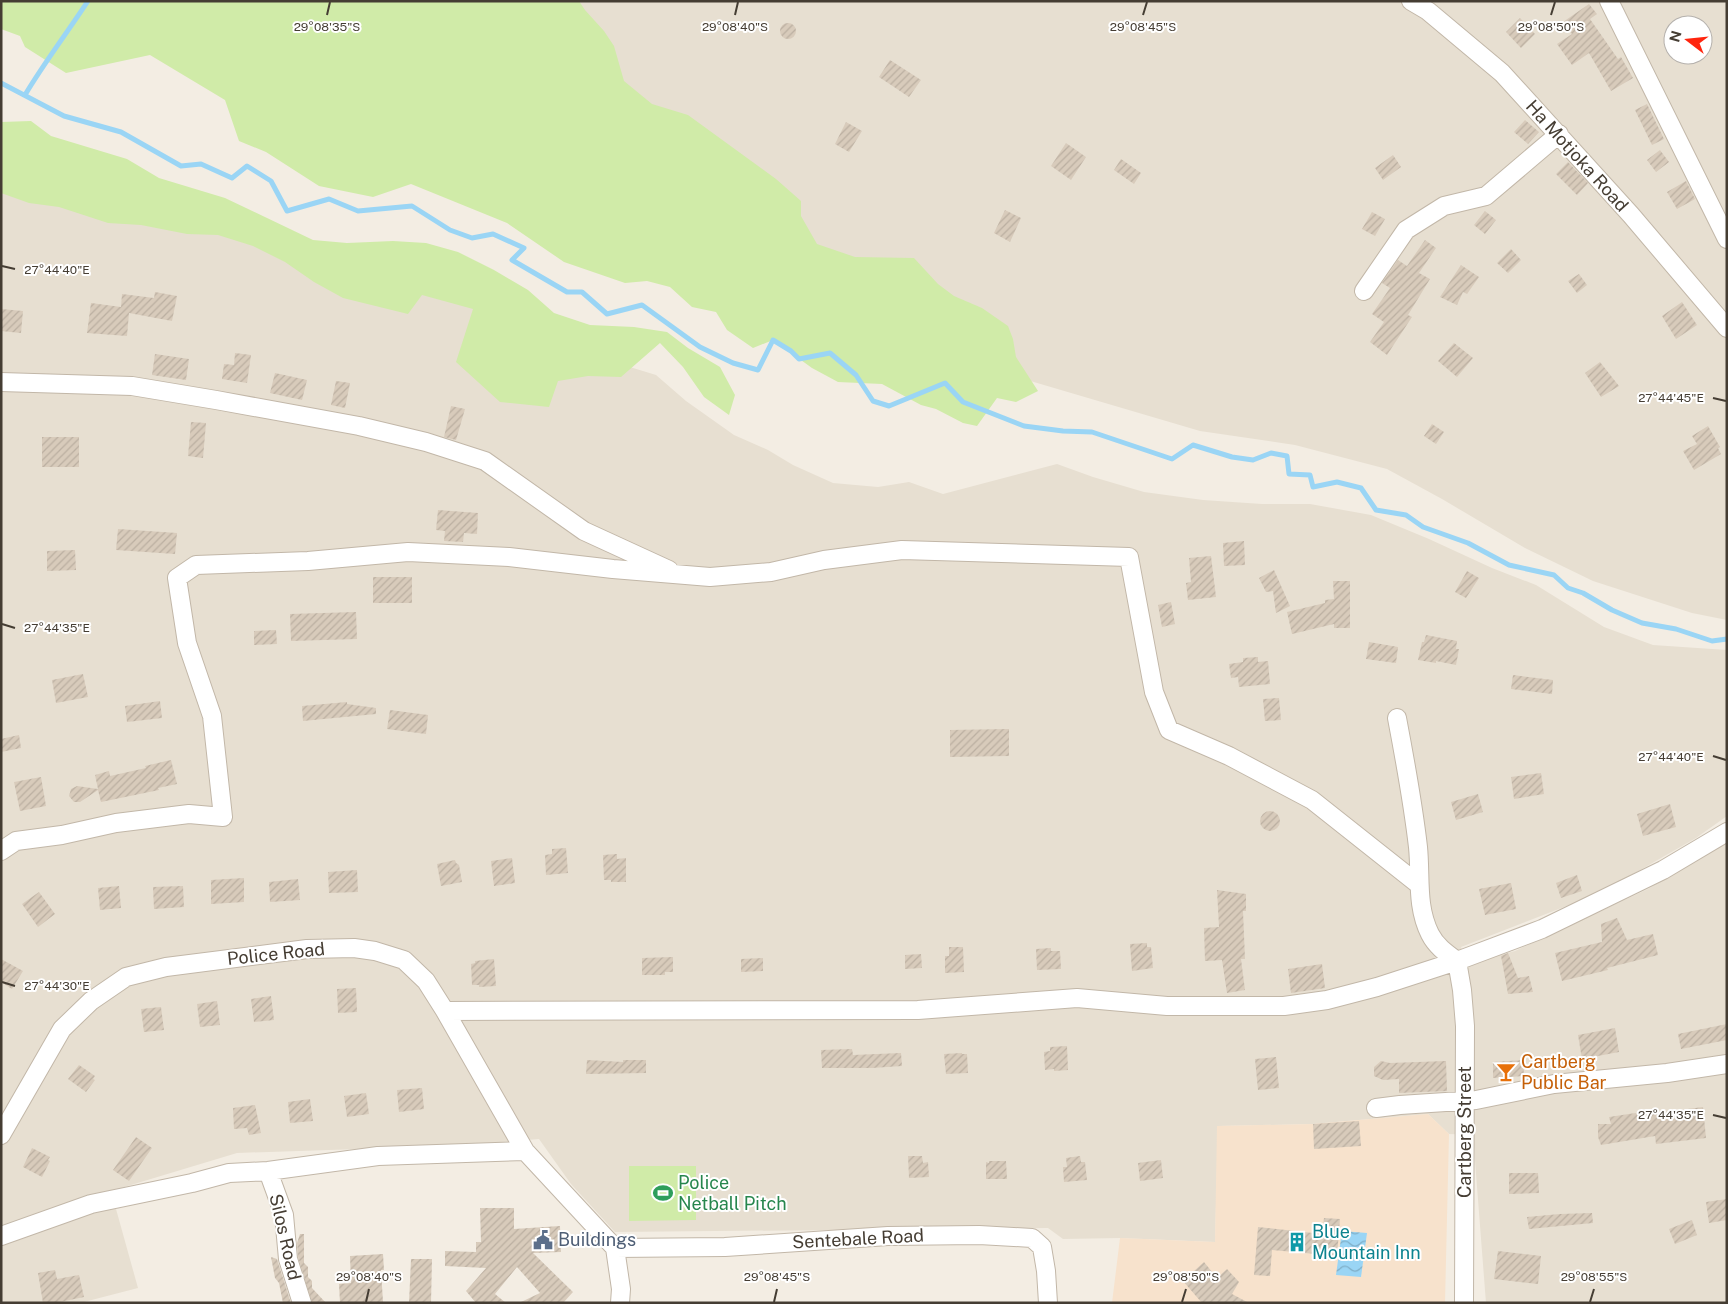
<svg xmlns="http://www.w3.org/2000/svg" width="1728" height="1304" viewBox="0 0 1728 1304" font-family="'Public Sans',sans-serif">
<defs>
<pattern id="water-waves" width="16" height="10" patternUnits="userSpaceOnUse" patternTransform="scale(1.25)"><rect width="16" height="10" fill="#9ad5f5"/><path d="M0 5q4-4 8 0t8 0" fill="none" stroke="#7faec7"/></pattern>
<pattern id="building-hatch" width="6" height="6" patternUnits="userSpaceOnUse" patternTransform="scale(1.25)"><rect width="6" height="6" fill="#d8cbbb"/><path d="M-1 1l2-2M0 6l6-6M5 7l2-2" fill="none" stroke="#bbafa1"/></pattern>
</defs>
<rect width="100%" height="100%" fill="#f3ede3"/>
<path fill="#e7dfd1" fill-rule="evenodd" d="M510,1H1727V620L1692,613L1593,581L1525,548L1442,499L1387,469L1295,445L1200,431L1000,372L883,303ZM1673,25H1703V55H1673Z
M1,134L379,267L584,353L656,375L686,401L734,435L768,450L793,465L833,483L878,487L909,482L943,494L1057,464L1093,477L1144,492L1203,500L1262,504H1310L1371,515L1429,539L1492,568L1536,585L1604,627L1653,645L1727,650V816L1696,838L1600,893L1461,947L1467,963L1515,951L1648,889L1727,842V1303H1486L1473,1135L1449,1134L1428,1114L1313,1124L1218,1126L1215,1242L1120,1238L1063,1239L1048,1228L615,1232L571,1184L539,1139L449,1146L237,1153L111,1191L138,1288L80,1303H1Z"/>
<path fill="#f7e2cc" d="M1428,1114L1449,1134L1445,1303H1112L1120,1238L1215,1242L1217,1126L1313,1124Z"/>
<path fill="#d0eba8" d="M1,1H579L585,10L604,31L614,46L624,81L652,104L688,115L776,179L801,201V216L817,244L855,257L914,258L938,284L954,296L982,308L1008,326L1013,339L1016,357L1038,391L1016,402L997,398L977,426L963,423L936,409L921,405L882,384L838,382L812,368L773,340L753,348L727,330L716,312L692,307L670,287L647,281L625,283L564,262L507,223L411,184L373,197L319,186L266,152L239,141L225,100L150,55L66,73L25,47L20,36L1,29Z
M31,121L51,136L127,159L159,178L225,198L313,240L347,243L393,241L426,243L458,252L494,270L528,290L554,313L590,325L634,327L667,332L688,348L720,367L735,395L729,415L704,397L683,367L660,343L621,377L588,376L558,381L549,407L500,402L456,362L473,309L422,295L408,314L343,298L314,282L285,262L253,246L218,235L187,234L141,225L108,223L59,207L29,203L1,193V122Z
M629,1166H696V1220L629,1221Z"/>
<path fill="url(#water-waves)" d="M1342,1231L1367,1233L1361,1277L1336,1275Z"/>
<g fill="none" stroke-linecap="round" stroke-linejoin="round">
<path stroke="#9ad5f5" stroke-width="5" d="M1,83L64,116L121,132L181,166L201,164L232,178L247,166L271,181L287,211L329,199L358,211L412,206L450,230L472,238L493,234L524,248L512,260L567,292H582L607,314L642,305L700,347L733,363L758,370L773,340L791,351L799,359L830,353L856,375L873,401L889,406L945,383L963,402L1024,426L1063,431L1092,432L1172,459L1193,445L1232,457L1253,460L1271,453L1287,456L1289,474L1310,475L1313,487L1337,482L1361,488L1376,510L1406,515L1423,527L1468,543L1509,565L1554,575L1568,588L1583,593L1612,610L1642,623L1676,629L1712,641L1727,639
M25,95C44,63 67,33 88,1"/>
</g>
<path fill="url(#building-hatch)" d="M1589,4L1597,14L1590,19L1618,59L1621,57L1633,78L1611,91L1589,53L1572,65L1557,44L1572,34L1563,22Z
M1520,18L1535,34L1521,48L1506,32Z
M780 31a8 8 0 1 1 16 0a8 8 0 1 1-16 0Z
M890,60L921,80L909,97L879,77Z
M1647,104L1664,139L1652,145L1635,110Z
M1525,120L1539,132L1528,144L1514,132Z
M846,122L862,131L849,152L835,144Z
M1066,143L1086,157L1071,180L1051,166Z
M1660,150L1669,162L1656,172L1647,160Z
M1393,155L1401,167L1383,180L1375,168Z
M1121,159L1141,173L1134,184L1114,170Z
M1568,162L1588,183L1577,195L1556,174Z
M1686,181L1695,199L1677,209L1667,192Z
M1005,210L1021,218L1010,242L994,233Z
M1485,211L1496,220L1485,234L1474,225Z
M1372,212L1385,219L1375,236L1362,229Z
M1425,240L1436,248L1419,273L1430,279L1408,315L1412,317L1387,355L1370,342L1384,322L1372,314L1390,288L1382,283L1398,260L1407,266Z
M1511,249L1521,260L1508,273L1497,263Z
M1461,265L1479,277L1467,294L1463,292L1457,305L1440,297Z
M1579,274L1587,285L1577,293L1568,281Z
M155,292L177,296L172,321L129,313L127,336L87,333L91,303L121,307L122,294L154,298Z
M1682,302L1697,325L1676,339L1662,316Z
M1,309L23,311L21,333L1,331Z
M1454,343L1473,358L1457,377L1438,361Z
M235,353L251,355L247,383L222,379L224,364L234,365Z
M155,354L189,359L186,380L152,375Z
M1600,362L1619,386L1601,397L1585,373Z
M275,373L307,380L302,400L270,393Z
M336,381L350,383L345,408L331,405Z
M451,406L465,409L456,440L444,437Z
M191,422L206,423L203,458L188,456Z
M1432,424L1444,432L1436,444L1424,436Z
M1708,426L1720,447L1718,448L1721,454L1694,470L1683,451L1697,444L1692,436Z
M42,437H79V467H42Z
M438,510L478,513L477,534L464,533L463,542L444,541L445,531L436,530Z
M118,529L177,533L175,554L116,550Z
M1244,541L1245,565L1224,566L1223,543Z
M75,550L76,570L47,571V551Z
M1211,556L1216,597L1188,600L1186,583L1191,582L1189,558Z
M1274,570L1290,606L1276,613L1273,591L1266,592L1259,578Z
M1467,571L1479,578L1466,598L1455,592Z
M373,577H412V603H373Z
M1333,581H1350V628H1334V624L1292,634L1287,612L1325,603V600L1334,599Z
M1171,602L1175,624L1162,627L1158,605Z
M356,612L357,639L291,641L290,614Z
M276,630L277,644L254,645V631Z
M1426,635L1457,641L1456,649H1459L1456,665L1436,661V663L1418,660L1422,642H1424Z
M1369,642L1398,647L1396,663L1366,659Z
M1258,657V662L1268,661L1270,684L1239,687L1238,677L1231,678L1229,664L1243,662V658Z
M83,674L88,697L56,703L52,680Z
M1513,675L1553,680L1552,694L1511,689Z
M1279,698L1281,720L1265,721L1263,699Z
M160,701L162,718L127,722L125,706Z
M347,702V704L376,708V714L303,721L302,706Z
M390,710L428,715L426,734L387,729Z
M1009,729V756L950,757V730Z
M19,735L21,748L1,752V739Z
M171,760L177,784L158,788L159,790L101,802L98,790L80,802H74L69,796L71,789L77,786L98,789L95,775L109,771L110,776L146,768L145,766Z
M1541,773L1544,794L1514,799L1511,777Z
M41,777L46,806L20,811L14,782Z
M1478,794L1483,812L1456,820L1451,802Z
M1670,804L1676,827L1643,836L1637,814Z
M1260 821a10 10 0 1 1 20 0a10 10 0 1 1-20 0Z
M566,848L568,873L546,875L545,855L552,854V849Z
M617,854V859L626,858V882H611V880H604L603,855Z
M512,858L515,883L494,886L491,861Z
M455,860L456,863L459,865L462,882L441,886L437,864Z
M357,870L358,892L329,893L328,872Z
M1577,875L1582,891L1561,898L1556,883Z
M244,878V902L211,904V880Z
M298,879L300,900L270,902L269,882Z
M1511,883L1516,909L1485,915L1479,889Z
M119,886L121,908L100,910L98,888Z
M183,886L184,907L154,909L153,887Z
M1217,890L1246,894V911H1243L1245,959H1241L1245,990L1227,993L1222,960L1205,961L1204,928L1219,927Z
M39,892L55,914L38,927L22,904Z
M1617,918L1627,940L1653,934L1658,955L1607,968L1608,970L1562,981L1555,953L1602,942L1601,924Z
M1147,943V947H1151L1153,968L1132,971L1130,944Z
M949,947H963L964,972L945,973V956H949Z
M1051,948V951H1060L1061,969L1037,970L1036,949Z
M1508,953L1518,978L1529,976L1533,992L1508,994L1501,956Z
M921,954L922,968L905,969V955Z
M673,957V972H665V975H642V958Z
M763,958V971L741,972V959Z
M1,959L23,971L12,989L1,982Z
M494,959L496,986L479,987V985H472L471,964L475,963V961Z
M1322,964L1325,988L1291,993L1288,969Z
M356,988L357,1012L338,1013L337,989Z
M271,996L274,1020L254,1022L251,999Z
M217,1001L220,1025L200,1027L197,1004Z
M161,1007L164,1030L144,1032L141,1009Z
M1727,1024V1040L1681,1049L1678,1034Z
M1615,1028L1619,1052L1582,1059L1578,1035Z
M1067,1046L1068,1070L1054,1071V1069L1045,1070L1044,1052L1050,1051V1047Z
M852,1049L853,1055L901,1053L902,1066L872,1068H822L821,1050Z
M962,1053V1054H967L968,1073L946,1074L944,1054Z
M1276,1057L1279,1088L1258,1090L1255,1059Z
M587,1060L623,1062V1060H646V1073L586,1074Z
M1523,1060L1524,1076L1493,1078V1062Z
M1381,1061L1390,1063L1446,1061L1447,1091L1399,1093V1079L1383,1080L1374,1076V1067Z
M79,1065L95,1076L93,1079L95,1080L86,1092L68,1079Z
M422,1088L424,1109L399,1112L397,1090Z
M366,1093L369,1114L347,1117L344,1096Z
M310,1099L313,1121L290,1123L288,1102Z
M255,1105L261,1133L249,1135L247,1128L234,1129L233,1108Z
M1703,1107L1706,1138L1656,1144L1655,1136L1601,1145L1598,1137V1124H1611L1609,1117L1642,1112V1115Z
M1359,1121L1361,1146L1314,1149L1313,1124Z
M136,1137L152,1148L129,1181L113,1170Z
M32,1148L50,1157L48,1160L50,1161L42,1177L23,1167Z
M908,1156H922L923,1163L928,1162L929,1177L909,1178Z
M1080,1156L1081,1162H1085L1087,1180L1064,1182L1063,1167H1067L1066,1158Z
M1161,1160L1163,1178L1140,1181L1138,1163Z
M989,1161H1006L1007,1179H986V1162L989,1163Z
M1509,1173H1538L1539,1193L1509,1194Z
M1727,1199V1220L1709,1223L1706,1202Z
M480,1208H514V1229L560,1226L561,1252L533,1253L573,1292L563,1303H519L540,1293L517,1267L495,1294L506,1303H476L466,1291L486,1268L445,1266V1251L476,1252V1242H481Z
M1592,1213L1593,1223L1529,1229L1527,1217L1560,1214Z
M1324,1218L1340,1219L1337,1256L1272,1250L1270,1276L1254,1275L1258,1227L1322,1234Z
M1692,1220L1697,1235L1675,1244L1669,1229Z
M300,1234H304V1263L308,1267V1277L312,1281V1288L326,1303H312L298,1257L297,1243Z
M1498,1251L1541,1256L1538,1284L1494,1279Z
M383,1254L384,1270H381L383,1302L340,1303L339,1284L351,1283L350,1256Z
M271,1257L277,1259L291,1303H283L279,1283L275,1278Z
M411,1259H432L431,1303H409Z
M1204,1262L1217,1278L1227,1269L1239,1282L1232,1294L1249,1303H1202L1183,1281Z
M55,1270L57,1279L79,1275L84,1297L55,1303H43L38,1273Z"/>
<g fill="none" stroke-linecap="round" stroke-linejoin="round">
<defs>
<path id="minor" d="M1411,1L1428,11L1502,73L1631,215L1727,328
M1609,1L1727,239
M1364,291L1406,230L1444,206L1486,196L1559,134
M1,382L132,386L216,400L359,426L426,442L485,461L584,531L669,570
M1397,718C1405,760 1413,804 1418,847C1421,877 1416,906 1430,934C1436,946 1446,953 1457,961L1462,990L1465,1026L1464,1303
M1,851L16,841L62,835L116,823L189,814L223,817L212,716L187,643L177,578L196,565L308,561L408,552L509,557L613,569L710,577L771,572L824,560L902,550L1129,557L1154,692L1169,730L1229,756L1312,800L1418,884
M445,1011L918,1010L1077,998L1167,1006H1284L1327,1000L1377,987L1457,961L1542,929L1663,870L1727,832
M1376,1108L1400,1105L1476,1100L1554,1084L1667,1073L1727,1064
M1,1135L62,1029L91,1001L126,977L166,967L307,949L354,948L375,951L404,960L426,981L445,1011L525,1151L615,1248L621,1289L620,1303
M268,1171L284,1215L288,1259L302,1303
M1,1236L91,1204L192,1183L229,1173L268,1171L378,1156L525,1151
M615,1248L725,1247L888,1236L979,1235L1032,1238L1042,1247L1046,1271L1048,1303"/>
</defs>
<use href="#minor" stroke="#c2b7a8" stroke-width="20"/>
<use href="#minor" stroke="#fff" stroke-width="18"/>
</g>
<path fill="none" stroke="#453d33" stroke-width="2" d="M327,15L330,2M735,15L738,2M1143,15L1147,2M1551,15L1555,2M2,266L15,269M1713,398L1726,401M2,624L15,628M1713,756L1726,760M2,982L15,986M1713,1115L1726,1118M366,1302L369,1289M774,1302L777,1289M1182,1302L1186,1289M1590,1302L1594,1289"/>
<defs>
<symbol id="bar-bare" viewBox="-9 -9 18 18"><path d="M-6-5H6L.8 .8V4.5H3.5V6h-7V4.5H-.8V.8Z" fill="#e8710a" stroke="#fff" stroke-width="2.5" paint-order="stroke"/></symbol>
<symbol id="stadium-bare" viewBox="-9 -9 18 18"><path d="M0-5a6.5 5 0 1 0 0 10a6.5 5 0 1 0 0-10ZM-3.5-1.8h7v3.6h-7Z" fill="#2e9e5b" stroke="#fff" stroke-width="2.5" paint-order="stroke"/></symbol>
<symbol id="civic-bare" viewBox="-9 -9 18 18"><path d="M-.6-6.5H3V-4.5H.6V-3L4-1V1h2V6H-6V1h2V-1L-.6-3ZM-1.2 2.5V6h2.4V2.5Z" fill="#5c6f8a" stroke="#fff" stroke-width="2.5" paint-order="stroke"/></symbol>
<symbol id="building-bare" viewBox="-9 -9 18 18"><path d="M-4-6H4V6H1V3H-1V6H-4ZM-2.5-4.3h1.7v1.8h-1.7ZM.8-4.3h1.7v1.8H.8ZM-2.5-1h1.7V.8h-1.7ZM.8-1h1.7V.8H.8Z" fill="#0f9aa8" stroke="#fff" stroke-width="2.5" paint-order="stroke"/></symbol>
</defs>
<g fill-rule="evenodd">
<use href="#bar-bare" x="1492" y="1058" width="28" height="28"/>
<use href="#stadium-bare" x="649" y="1179" width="28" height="28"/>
<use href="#civic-bare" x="529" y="1226" width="28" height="28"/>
<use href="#building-bare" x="1283" y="1228" width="28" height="28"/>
</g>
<g text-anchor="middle" stroke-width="4" stroke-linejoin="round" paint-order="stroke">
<g font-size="18" fill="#453d33" stroke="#fff">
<text transform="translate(1577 156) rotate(48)" y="6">Ha Motjoka Road</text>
<text transform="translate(276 954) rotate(-6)" y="6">Police Road</text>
<text transform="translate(1465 1132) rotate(-90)" y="6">Cartberg Street</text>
<text transform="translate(285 1237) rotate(77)" y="6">Silos Road</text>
<text transform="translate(858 1239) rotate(-3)" y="6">Sentebale Road</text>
</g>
<g font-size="18" fill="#c56008" stroke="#fff" text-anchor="start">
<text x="1521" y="1068">Cartberg<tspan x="1521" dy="21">Public Bar</tspan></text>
</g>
<g font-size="18" fill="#27864d" stroke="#fff" text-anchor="start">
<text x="678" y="1189">Police<tspan x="678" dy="21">Netball Pitch</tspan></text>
</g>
<g font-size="18" fill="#0d838f" stroke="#fff" text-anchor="start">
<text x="1312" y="1238">Blue<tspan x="1312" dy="21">Mountain Inn</tspan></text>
</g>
<g font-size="18" fill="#4e5e75" stroke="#fff" text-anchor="start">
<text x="558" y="1246">Buildings</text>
</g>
</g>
<g font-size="12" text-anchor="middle" fill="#453d33" stroke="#fff" stroke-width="4" stroke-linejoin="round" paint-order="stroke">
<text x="327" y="31">29°08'35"S</text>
<text x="735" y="31">29°08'40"S</text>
<text x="1143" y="31">29°08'45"S</text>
<text x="1551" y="31">29°08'50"S</text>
<text x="57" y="274">27°44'40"E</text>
<text x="1671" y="402">27°44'45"E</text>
<text x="57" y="632">27°44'35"E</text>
<text x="1671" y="761">27°44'40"E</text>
<text x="57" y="990">27°44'30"E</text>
<text x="1671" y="1119">27°44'35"E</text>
<text x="369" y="1281">29°08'40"S</text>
<text x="777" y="1281">29°08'45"S</text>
<text x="1186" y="1281">29°08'50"S</text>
<text x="1594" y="1281">29°08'55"S</text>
</g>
<rect width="1728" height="1304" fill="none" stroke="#453d33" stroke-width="5"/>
<g transform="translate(1688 40) rotate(286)"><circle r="24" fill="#ffffff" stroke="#b5b1ad"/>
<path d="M0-4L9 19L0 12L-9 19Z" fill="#ff250e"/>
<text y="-8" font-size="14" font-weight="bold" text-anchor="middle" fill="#453d33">N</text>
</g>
</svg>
